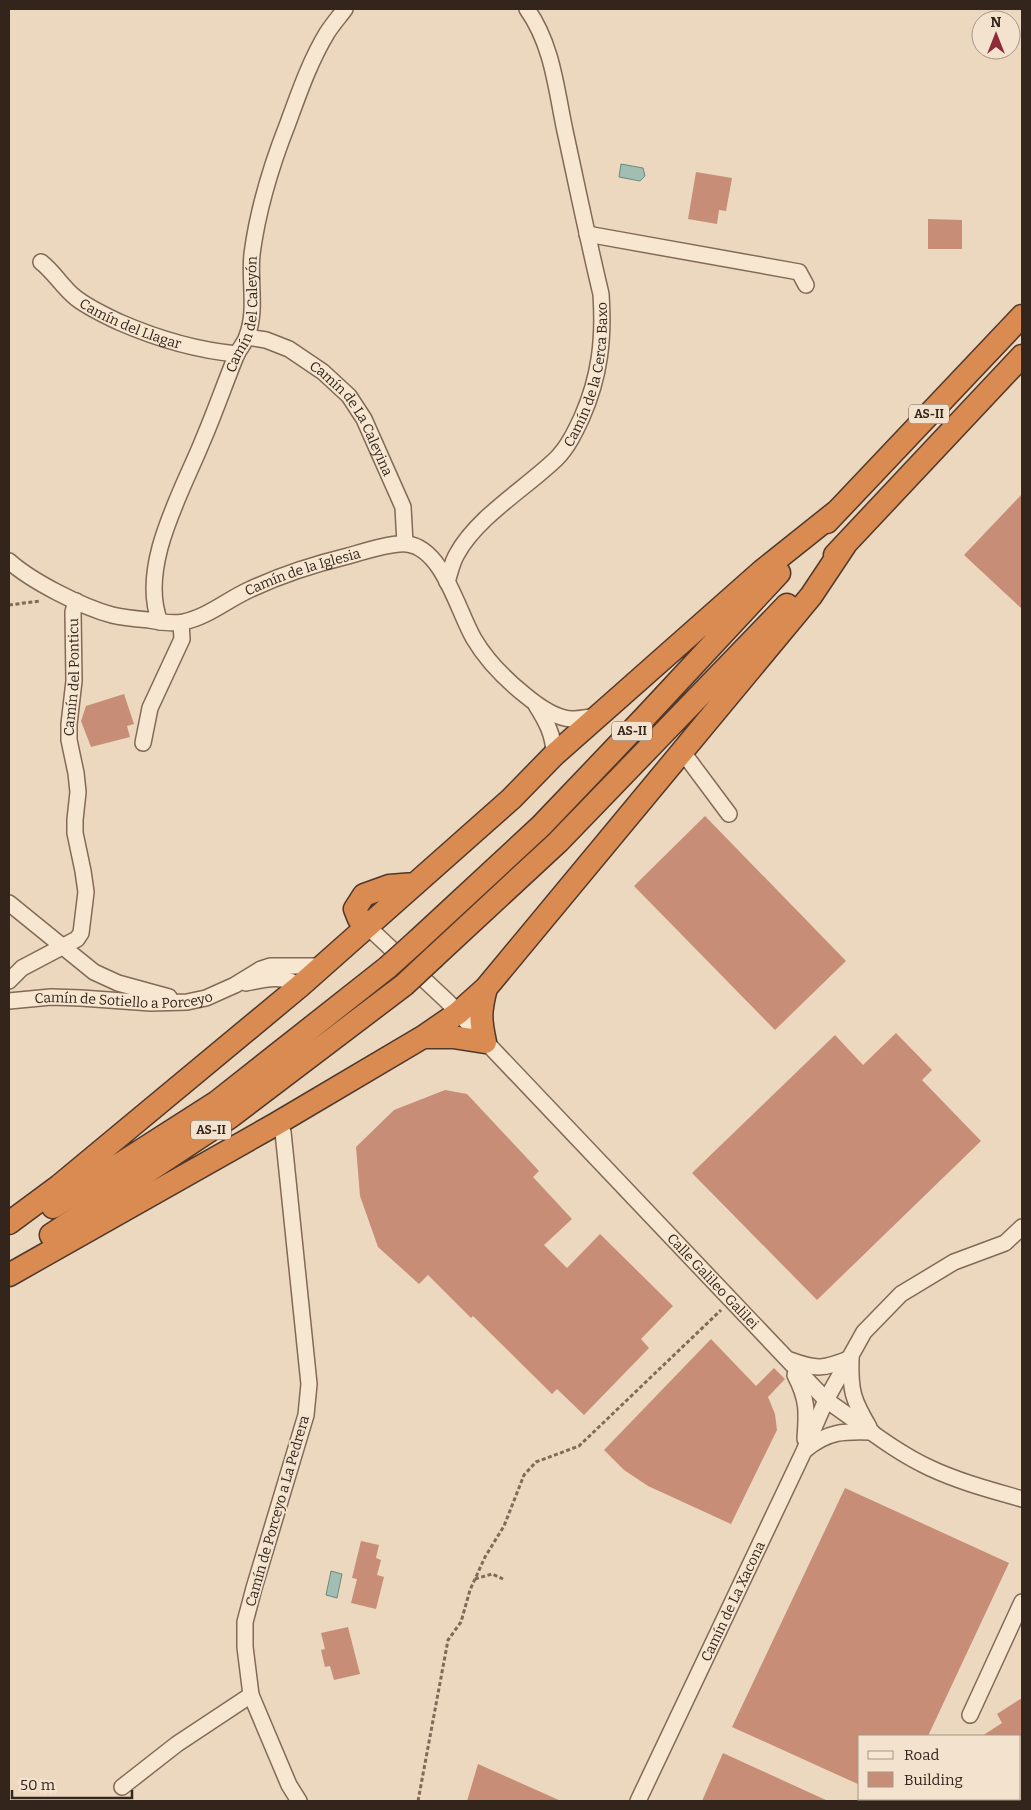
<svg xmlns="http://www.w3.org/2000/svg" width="1031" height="1810" viewBox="0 0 1031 1810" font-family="Bitter,serif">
<rect width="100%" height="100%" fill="#ebd8be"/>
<path fill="#a2bdb1" stroke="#6a8a7e" d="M621,164L643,168L645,176L640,181L619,177Z
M331,1571L342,1574L337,1598L326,1595Z"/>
<path fill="#c88d76" d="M696,172L732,178L726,211L719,210L717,224L688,219Z
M928,219L962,220V249H928Z
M1022,494V609L964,555Z
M124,694L134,724L127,726L130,737L91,747L81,721L86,706Z
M705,816L846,961L775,1030L634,886Z
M896,1033L932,1070L922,1080L981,1141L817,1300L692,1173L835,1035L863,1065Z
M445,1090L467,1094L539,1171L533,1177L572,1219L544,1245L567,1268L600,1234L673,1306L641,1339L649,1348L584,1415L557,1389L552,1394L473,1316L471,1318L428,1275L419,1284L378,1247L360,1196L356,1147L394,1110Z
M711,1339L756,1386L774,1368L785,1379L768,1397L775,1414L777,1430L731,1524L648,1486L624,1470L604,1450Z
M845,1488L1009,1563L928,1736H860V1785L732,1727Z
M361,1541L379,1545L376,1558L381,1560L377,1575L384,1577L376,1609L351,1603L357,1579L352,1578Z
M348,1627L360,1674L334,1680L330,1666L325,1667L321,1650L325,1649L321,1633Z
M1022,1698V1736H982L1002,1723L997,1714Z
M723,1753L828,1801H702Z
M478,1764L561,1801H467Z"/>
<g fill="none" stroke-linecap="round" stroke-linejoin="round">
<defs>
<g id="minor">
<path d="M587,234L799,272L806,285"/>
<path id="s1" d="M41,262C54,272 63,288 76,298C89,308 104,315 119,322C158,339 194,350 237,354"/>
<path id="s2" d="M247,337L266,340L289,349L323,372L349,396L364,419L403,507L405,543"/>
<path id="s3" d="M9,561C31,581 82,607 112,615C124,618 137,619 149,620C160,622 173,624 183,622C208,617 228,599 251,589C281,575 315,564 348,556C362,552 393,542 407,544C443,548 458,612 474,639C487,661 505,679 525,695C537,705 555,718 571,719C580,719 589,717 597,716"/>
<path id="s4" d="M447,582C450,573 452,562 457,554C477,517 526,488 556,459C568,447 575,432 582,417C600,376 604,339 601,294C588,240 577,186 565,131C556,89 553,46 527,9"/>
<path id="s5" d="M160,622C138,567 182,492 203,440C215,412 225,383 236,356C239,349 245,343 247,336C257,310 249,281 252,254C258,208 271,166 288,123C299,93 310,61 327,33C332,25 339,17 345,9"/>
<path d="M536,705C546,721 554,735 554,755"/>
<path d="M143,743L150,708L182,639L181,623"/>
<path d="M682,751L729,814"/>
<path d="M9,903L94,972L118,983L169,997"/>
<path id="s6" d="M367,926L447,1001L826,1400C860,1423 893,1451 930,1468C960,1482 991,1490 1022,1499"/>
<path id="s7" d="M9,981L22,968L77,939L81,933L86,892L83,871L75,833V820L78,792L76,773L69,740V724L74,681L73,612L76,601"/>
<path d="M246,983C265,979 282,974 300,986"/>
<path id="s8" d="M9,1001L51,997L81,998L151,1003L187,1002L206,998L235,985L261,969L270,966H322"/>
<path d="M276,1124L283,1132L309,1384L306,1415L254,1588L245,1622V1647L251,1695L289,1785L299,1801"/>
<path d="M851,1359C850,1391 853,1400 869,1427"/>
<path d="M790,1360C817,1370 824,1369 851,1358"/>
<path d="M795,1375C808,1400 807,1412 805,1439"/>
<path d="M805,1450C828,1431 844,1431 872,1432"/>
<path d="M970,1715L1022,1602"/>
<path d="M122,1787L177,1744L251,1695"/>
<path id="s9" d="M638,1801L804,1451L826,1400L864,1332L901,1294L954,1262L1005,1243L1022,1227"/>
</g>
<path id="highway" d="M827,522L1022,316
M835,555L1022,356
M367,926L359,919L355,909L364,895L389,886L415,884
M418,940L541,826L645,717L779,573
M434,957L558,842L787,605
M423,1037H453L485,1042C480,1019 480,1011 486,988
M53,1207L217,1102L388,967
M9,1223L59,1186L300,986L511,799L554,755L762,571L836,512
M51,1235L230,1117L404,985
M9,1275L276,1124L423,1037L458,1013L486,988L811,596L845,545"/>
</defs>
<use href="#minor" stroke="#836958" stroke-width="18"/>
<use href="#highway" stroke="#50382c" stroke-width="25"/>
<path stroke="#836958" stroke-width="3" stroke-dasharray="4 2.5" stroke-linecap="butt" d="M9,605L40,601
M475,1579L492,1574L503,1579
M418,1801L448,1640L461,1622L470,1590L485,1557L504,1526L524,1475L536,1462L579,1446L721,1310"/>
<use href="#minor" stroke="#f7e7d1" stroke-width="15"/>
<use href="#highway" stroke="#d98b51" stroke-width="22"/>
<defs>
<path id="highway-bridge" d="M388,967L418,940
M404,985L434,957"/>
</defs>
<use href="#highway-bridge" stroke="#50382c" stroke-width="25" stroke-linecap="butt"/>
<use href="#highway-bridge" stroke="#d98b51" stroke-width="22"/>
</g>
<g text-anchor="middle" stroke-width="4" stroke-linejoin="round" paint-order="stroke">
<g fill="#f3e3ce" stroke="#6d5d51" stroke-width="1">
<rect x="909" y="404.5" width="40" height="19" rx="4"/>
<rect x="612" y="721.5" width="40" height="19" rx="4"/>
<rect x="191" y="1120.5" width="40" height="19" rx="4"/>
</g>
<g font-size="12" font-weight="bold" fill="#33241c">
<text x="929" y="418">AS-II</text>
<text x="632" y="735">AS-II</text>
<text x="211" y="1134">AS-II</text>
</g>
<g font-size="14" fill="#33241c" stroke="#f3e3ce">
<text dy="5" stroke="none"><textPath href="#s5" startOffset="325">Camín del Caleyón</textPath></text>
<text dy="5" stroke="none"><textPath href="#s1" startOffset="111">Camín del Llagar</textPath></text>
<text dy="5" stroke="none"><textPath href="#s4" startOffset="260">Camín de la Cerca Baxo</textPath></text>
<text dy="5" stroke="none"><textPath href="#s2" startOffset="140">Camín de La Caleyina</textPath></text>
<text dy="5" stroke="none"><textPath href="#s3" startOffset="319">Camín de la Iglesia</textPath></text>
<text dy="5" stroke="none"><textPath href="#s7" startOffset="346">Camín del Ponticu</textPath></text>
<text dy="5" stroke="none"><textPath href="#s8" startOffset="115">Camín de Sotiello a Porceyo</textPath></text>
<text dy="5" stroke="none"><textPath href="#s6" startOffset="496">Calle Galileo Galilei</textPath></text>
<text transform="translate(277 1511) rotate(-74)" y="5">Camín de Porceyo a La Pedrera</text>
<text dy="5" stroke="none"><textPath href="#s9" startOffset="221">Camín de La Xacona</textPath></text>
</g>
</g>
<rect width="1031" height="1810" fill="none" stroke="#33241c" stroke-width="20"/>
<rect x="858" y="1735" width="162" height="65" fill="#f3e3ce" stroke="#a69787"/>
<rect x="868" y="1751" width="25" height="8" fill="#f7e7d1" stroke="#a69787"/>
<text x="904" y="1760" font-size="15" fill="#33241c">Road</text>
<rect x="868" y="1772" width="25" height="15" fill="#c88d76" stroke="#a69787"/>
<text x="904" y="1785" font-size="15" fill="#33241c">Building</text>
<g transform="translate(996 35)"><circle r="24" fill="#f3e3ce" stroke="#a69787"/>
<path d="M0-4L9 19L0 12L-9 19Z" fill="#8f2b39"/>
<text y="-8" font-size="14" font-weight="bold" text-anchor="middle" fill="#33241c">N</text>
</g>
<path d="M12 1790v8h120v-8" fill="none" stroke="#33241c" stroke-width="2.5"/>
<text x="20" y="1790" font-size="15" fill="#33241c" stroke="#f3e3ce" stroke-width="4" paint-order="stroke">50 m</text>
</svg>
